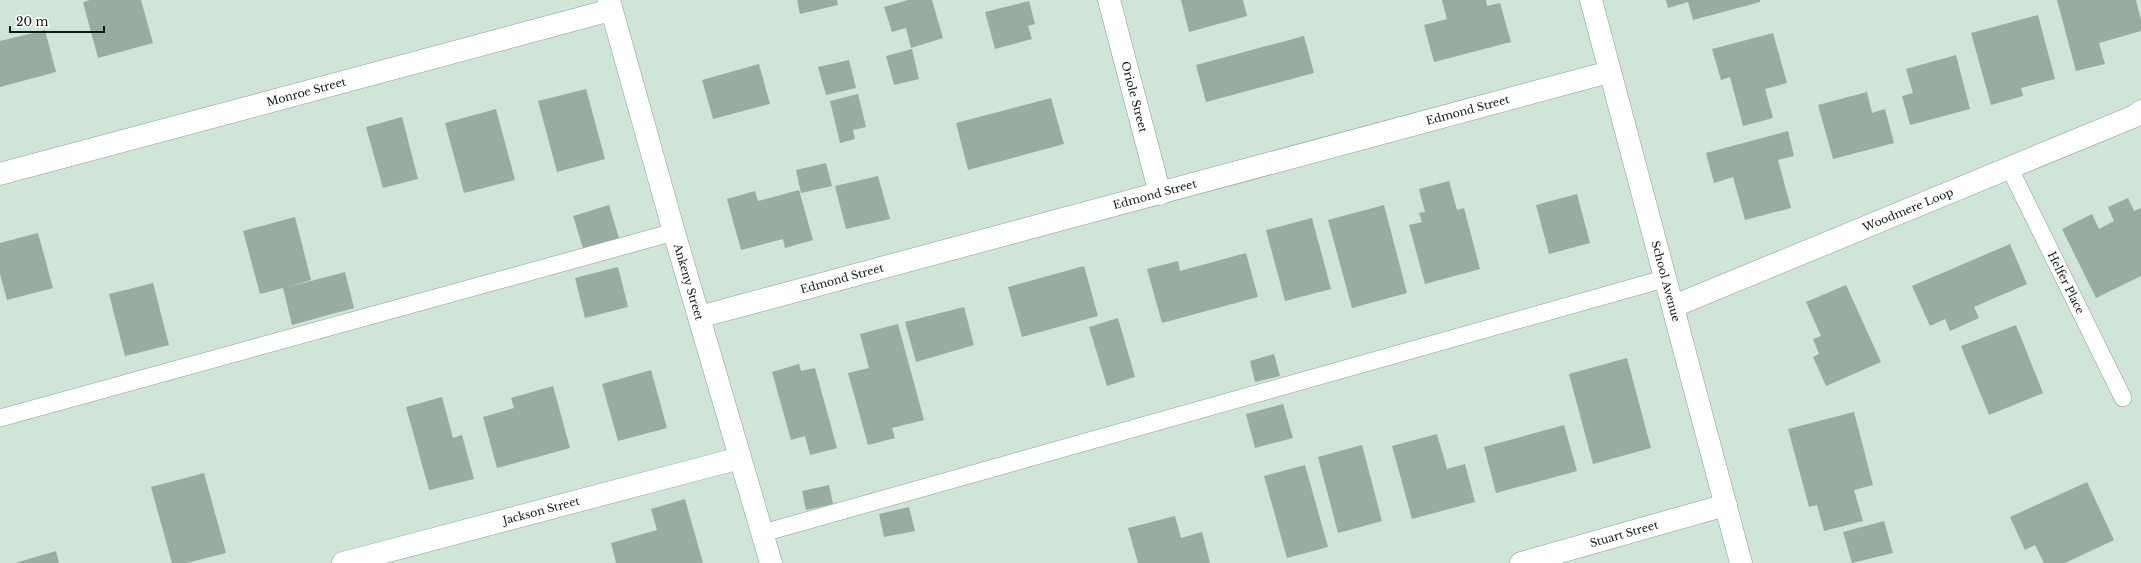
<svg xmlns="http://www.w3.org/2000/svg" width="2141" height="563" viewBox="0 0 2141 563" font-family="'Libre Baskerville',serif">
<rect width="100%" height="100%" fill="#cee5d8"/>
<path fill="#97ada2" d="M90,0H141L153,43L98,58L83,2Z
M797,0H837L838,5L800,14Z
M908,0H932L943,38L911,48L906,28L892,32L884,7Z
M1181,0H1243L1247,16L1189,32Z
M1442,0H1486L1487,6L1500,3L1511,42L1434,62L1424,25L1447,19Z
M1666,0H1760V2L1693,20L1688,2L1668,8Z
M2057,0H2136L2141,20V31L2099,43L2105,64L2076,71Z
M1029,1L1035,24L1028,26L1032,39L995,49L985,12Z
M2038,15L2055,79L2021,88L2023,96L1991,105L1971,33Z
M45,30L56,72L0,87V41Z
M1773,33L1787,83L1765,89L1773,118L1743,126L1730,77L1721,80L1712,49Z
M1304,36L1314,73L1206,102L1196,65Z
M912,49L919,79L894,85L886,56Z
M1956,55L1970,109L1910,125L1902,96L1913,93L1906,69Z
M849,60L856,88L826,95L818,67Z
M759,64L770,104L713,119L702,80Z
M586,89L605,159L557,172L538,101Z
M1867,92L1872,113L1885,109L1894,143L1833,159L1818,105Z
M858,94L866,127L853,130L855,139L840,143L830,101Z
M1051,98L1064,144L968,170L956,123Z
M496,109L515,180L464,193L445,123Z
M402,117L418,179L383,188L366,127Z
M1788,131L1794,156L1778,160L1791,208L1745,220L1733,177L1714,183L1706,153Z
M826,163L832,186L801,193L796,170Z
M878,176L890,219L846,229L835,186Z
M1449,181L1457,210L1464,208L1480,269L1425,284L1409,225L1422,222L1419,213L1425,212L1419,189Z
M799,190L813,240L785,248L783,239L741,250L727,199L755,191L758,201Z
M1577,194L1590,243L1549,254L1536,205Z
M2128,198L2134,211L2141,208V276L2096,298L2062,229L2092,214L2099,229L2114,221L2108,207Z
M609,205L619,238L583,248L573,216Z
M1384,205L1407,293L1352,308L1328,220Z
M295,217L311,280L288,287L345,272L354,308L292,325L283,288L260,294L243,231Z
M1312,218L1331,289L1285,301L1266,230Z
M38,233L53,288L7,300L0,274V243Z
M2010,244L2027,284L1974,307L1979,318L1950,331L1945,319L1930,326L1912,286Z
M1246,253L1258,297L1162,323L1147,269L1178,261L1180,271Z
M1084,266L1098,316L1022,337L1008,287Z
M618,267L628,307L585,318L575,278Z
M153,283L169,345L125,356L109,294Z
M1846,285L1881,362L1826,386L1813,357L1819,354L1813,339L1821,336L1806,302Z
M964,307L974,345L916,362L905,322Z
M1118,318L1135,377L1107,386L1089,327Z
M898,324L924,420L892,428L895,438L868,445L848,373L869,368L860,334Z
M2016,325L2043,393L1989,415L1961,346Z
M1274,354L1280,376L1255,382L1250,361Z
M1627,358L1651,448L1593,464L1569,374Z
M799,364L801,371L815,368L837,448L810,455L805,436L791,440L772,372Z
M651,370L667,428L618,441L602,384Z
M553,386L570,448L497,468L483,417L514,408L511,398Z
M442,397L453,438L462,435L474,479L429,490L406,407Z
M1283,404L1293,438L1255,448L1246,414Z
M1854,412L1873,485L1854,490L1863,521L1824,531L1817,505L1809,507L1788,429Z
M1564,425L1577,471L1496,493L1484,447Z
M1437,434L1447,469L1465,464L1475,502L1412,519L1392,446Z
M1362,445L1382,521L1338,533L1318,457Z
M1305,465L1328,547L1287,558L1264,476Z
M204,473L226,553L187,563H172L151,487Z
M2087,482L2114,540L2065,563H2044L2035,545L2025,550L2010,517Z
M829,485L833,504L806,510L802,491Z
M685,499L703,563H616L611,543L657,530L651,509Z
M909,507L915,531L884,537L879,514Z
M1175,516L1181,538L1202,532L1210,563H1138L1128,528Z
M1884,521L1893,553L1852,563L1843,532Z
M56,551L59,563H15Z"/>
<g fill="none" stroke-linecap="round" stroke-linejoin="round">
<defs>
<g id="lane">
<path id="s1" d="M2009,167L2123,398"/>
<path d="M0,418L674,232"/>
<path d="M763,533L1667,278"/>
</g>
<g id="street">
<path id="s2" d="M609,0L674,232L771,563"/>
<path id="s3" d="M1109,0L1160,194"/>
<path id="s4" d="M0,174L611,10"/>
<path id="s5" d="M1674,306L2135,116L2141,111"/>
<path id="s6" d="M699,317L1609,72"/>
<path id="s7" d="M343,563L740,458"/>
<path id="s8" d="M1521,563L1726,505"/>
</g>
<g id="secondary">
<path id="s9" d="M1591,0L1741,563"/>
</g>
</defs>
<use href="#lane" stroke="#879d91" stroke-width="18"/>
<use href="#street" stroke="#879d91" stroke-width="23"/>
<use href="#secondary" stroke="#879d91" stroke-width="23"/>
<use href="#lane" stroke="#fff" stroke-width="17"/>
<use href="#street" stroke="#fff" stroke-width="22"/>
<use href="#secondary" stroke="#fff" stroke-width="22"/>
</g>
<g text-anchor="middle" stroke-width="3" stroke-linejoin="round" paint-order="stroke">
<g font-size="11" fill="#101914" stroke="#fff">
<text dy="4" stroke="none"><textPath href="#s4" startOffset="317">Monroe Street</textPath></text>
<text dy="4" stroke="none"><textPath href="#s3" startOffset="100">Oriole Street</textPath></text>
<text dy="4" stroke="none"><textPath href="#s6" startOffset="796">Edmond Street</textPath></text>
<text dy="4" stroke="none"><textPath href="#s6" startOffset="472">Edmond Street</textPath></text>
<text dy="4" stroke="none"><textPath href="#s5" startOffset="253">Woodmere Loop</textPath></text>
<text dy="4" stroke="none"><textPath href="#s6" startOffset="148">Edmond Street</textPath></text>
<text dy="4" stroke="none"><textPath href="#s9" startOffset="291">School Avenue</textPath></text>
<text dy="4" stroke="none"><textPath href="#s2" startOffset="293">Ankeny Street</textPath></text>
<text dy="4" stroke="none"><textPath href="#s1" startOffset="129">Helfer Place</textPath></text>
<text dy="4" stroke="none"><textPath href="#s7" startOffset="205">Jackson Street</textPath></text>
<text dy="4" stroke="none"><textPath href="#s8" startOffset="107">Stuart Street</textPath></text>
</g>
</g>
<path d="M10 26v6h94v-6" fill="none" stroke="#101914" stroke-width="2"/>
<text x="16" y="26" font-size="12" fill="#101914" stroke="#ffffff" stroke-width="3" paint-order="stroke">20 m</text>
</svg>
